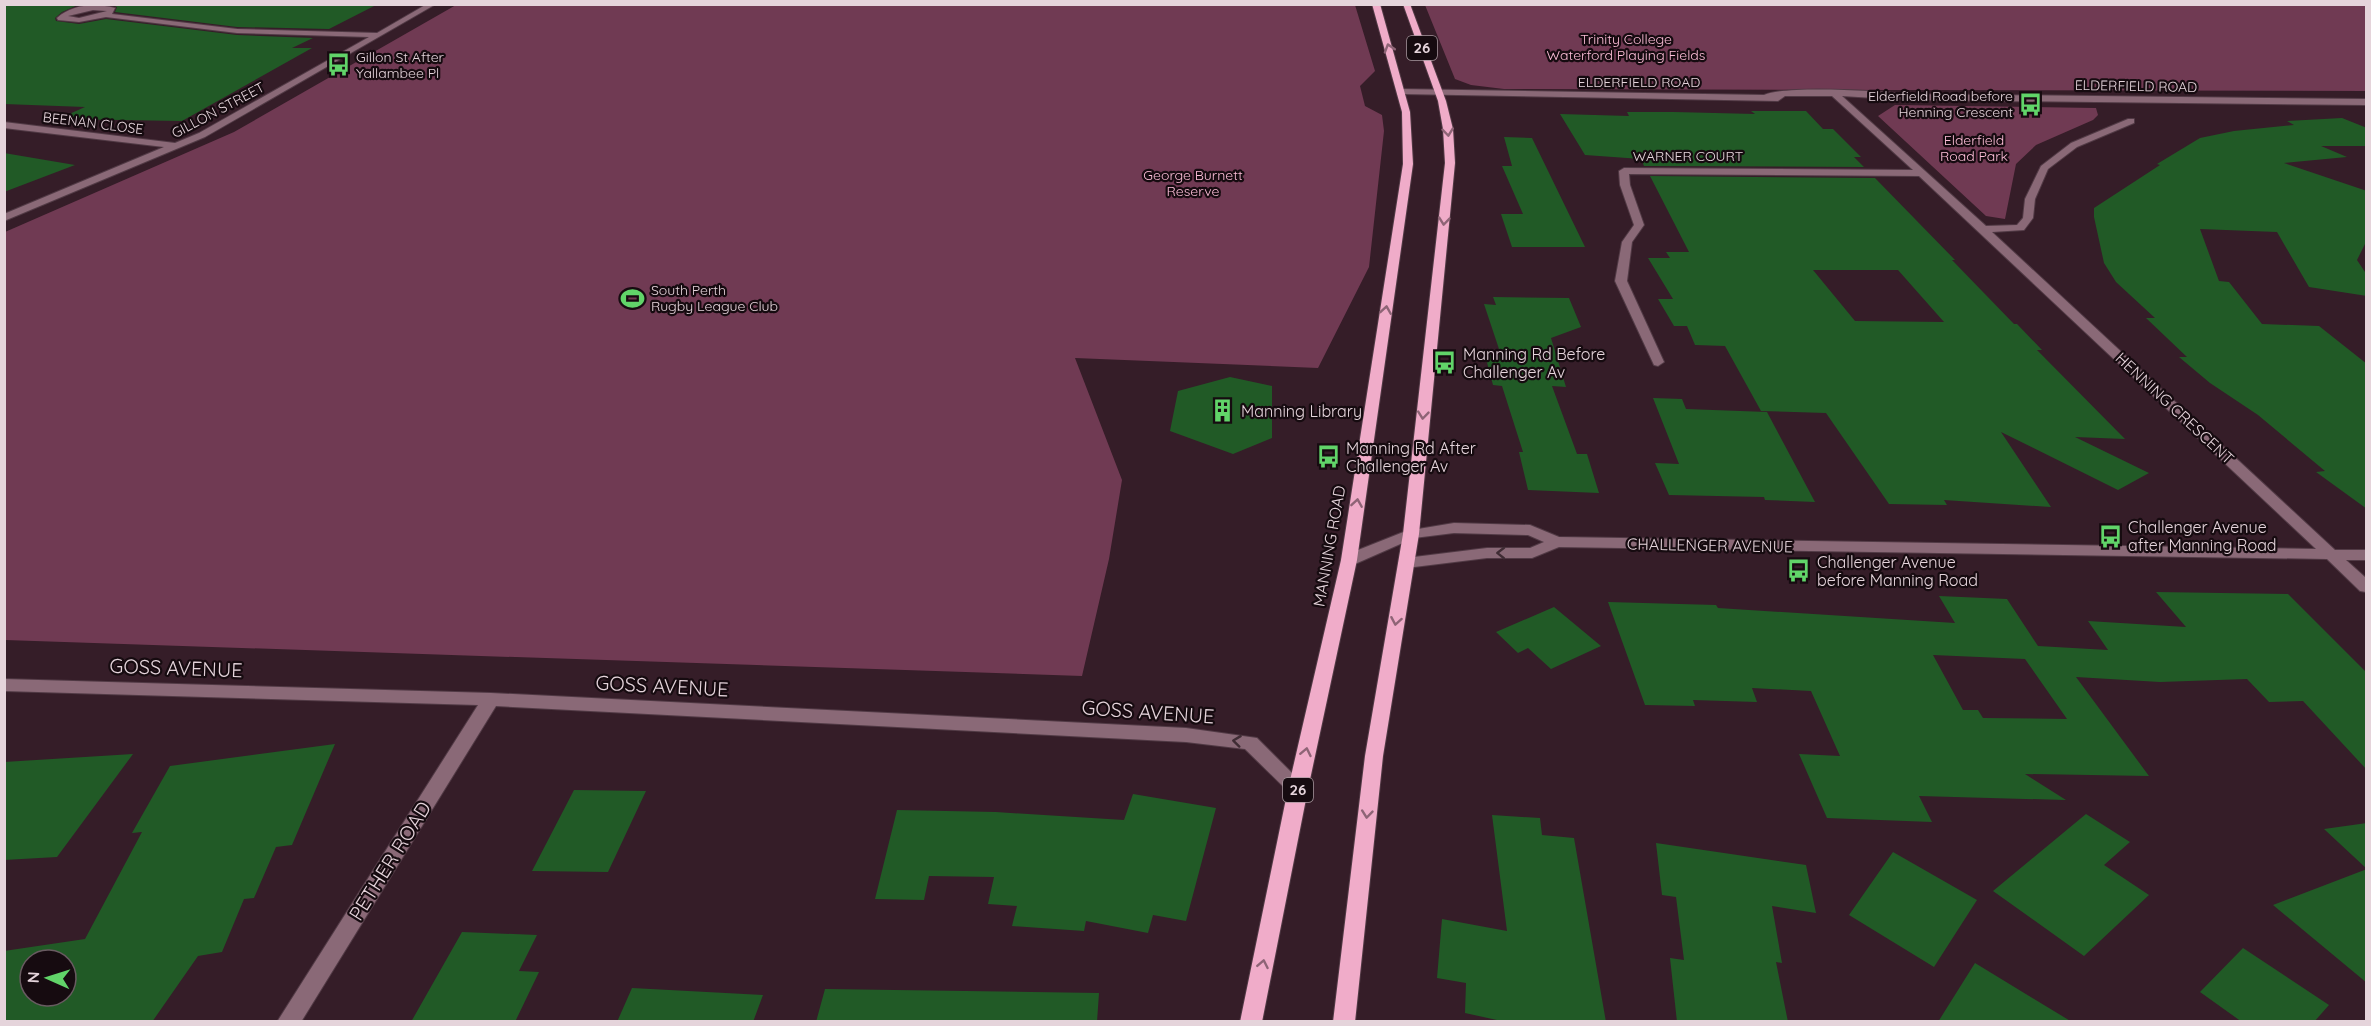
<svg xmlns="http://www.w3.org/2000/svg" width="2371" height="1026" viewBox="0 0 2371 1026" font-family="Quicksand,sans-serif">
<rect width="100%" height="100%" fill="#351d28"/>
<path fill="#703a53" d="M456,5H1355L1375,71L1360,86L1365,106L1382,115L1384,131L1369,267L1318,368L1075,358L1122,480L1109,559L1082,676L5,640V232L234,132Z
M1425,5H2366V91L1504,89L1471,85L1455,79Z
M1895,105L2096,108L2098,115L2093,120L2036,145L2016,164L2005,219L1986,216L1878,116Z"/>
<path fill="#215a26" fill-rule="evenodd" d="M4,4H80L62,12L55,18L56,21L79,24L106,19L237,35L313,38L292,48H312L182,121L58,119L85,107L4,104Z
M109,4H378L329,29L237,27L115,12L117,7Z
M1751,111H1806L1823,129H1833L1861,157H1854L1864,167L1644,166L1641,159L1585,155L1560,114L1629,116L1627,112H1674L1755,114Z
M2342,118L2367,128V146H2321L2347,157L2284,163L2367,191V240L2357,260L2367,275V296L2309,287L2277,232L2200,229L2219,281L2229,282L2262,324L2319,326L2367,364V509L2316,472L2325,471L2258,415L2210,383L2179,357H2187L2146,318H2155L2116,282L2104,263L2094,217V208L2160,165L2157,164L2200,138L2234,131L2294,125L2287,121Z
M1504,137L1532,138L1585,247H1512L1501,214H1523L1502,166H1512Z
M4,153L75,165L4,192Z
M1650,176L1875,178L1955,260H1952L2014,324H2017L2042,350H2037L2125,439L2075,437L2149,473L2118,490L2001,432L2051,507L1944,500L1947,505L1889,504L1826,413L1761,411L1725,346L1695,345L1687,326H1674L1658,299H1673L1648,258H1670L1666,252H1689ZM1813,270H1898L1944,322L1855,321Z
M1493,297L1569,298L1581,327L1551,338L1566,387L1552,386L1577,454H1587L1599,493L1528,490L1519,452H1523L1502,386L1493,385L1485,355H1501L1484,304L1496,305Z
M1230,377L1272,386V438L1233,454L1170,431L1178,391Z
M1653,398L1682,399L1686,409L1767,412L1815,502L1765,500L1764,497L1669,495L1655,463L1679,464Z
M2156,592L2288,594L2367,673V770L2303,701L2269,702L2247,679L2160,682L2076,677L2149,776L2025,774L2066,800L1919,796L1932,822L1827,818L1799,754L1840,756L1811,691L1752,688L1757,702L1693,700L1695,706L1645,705L1608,602L1716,605L1718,608L1955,623L1939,596L2007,599L2038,646L2108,650L2088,621L2186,627ZM1933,655L2025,659L2067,719L1983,718L1978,710H1963Z
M1554,607L1601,646L1551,669L1528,648L1518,653L1496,632Z
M335,744L292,845L276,847L254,898L244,899L222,952L198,956L152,1022H4V951L85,939L142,832L132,833L170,766ZM30,960H66V996H30Z
M133,754L57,857L4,860V762Z
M574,790L646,791L608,872L532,871Z
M1133,794L1216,808L1186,921L1153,915L1148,933L1086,921L1084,931L1012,926L1017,906L988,904L994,877L929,876L924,900L875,899L897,810L996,812L1124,820Z
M2086,814L2130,842L2104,865L2149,895L2084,956L1993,891Z
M1492,815L1540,818L1542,835L1574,838L1606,1022H1506L1465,1013L1466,983L1437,978L1442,919L1507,931Z
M2367,823V869L2324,829Z
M1656,843L1806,865L1816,913L1772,906L1782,963L1776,962L1788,1022H1677L1670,958L1684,960L1676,897L1662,895Z
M1893,852L1977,900L1934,967L1849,915Z
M2367,869V983L2273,905Z
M462,932L537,935L519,971L539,972L515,1022H411Z
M2243,948L2329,1005L2314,1022H2242L2200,992Z
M1975,963L2072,1022H1938Z
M632,988L763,995L753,1022H617Z
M825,989L1099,993L1097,1022H816Z"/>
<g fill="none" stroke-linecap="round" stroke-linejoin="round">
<defs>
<path id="minor" d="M427,4H436L205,137L4,221V214L164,147L4,128V122L175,143L199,133L369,37L237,33L106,17L79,22L58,20L57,18C72,4 96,3 115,8L112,14L237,29L377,33ZM93,10L107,11L79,18L68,16Z
M1399,89L1764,95C1788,85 1877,91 1906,94L2366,99V105L1906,100L1842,96L1986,226L2017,225L2023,218L2025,199L2041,166L2071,143L2128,119H2134V123L2077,147L2048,169L2035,199L2033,218L2024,230L1992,232L2335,550H2366V560H2346L2366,578V592L2360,591L2327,559L1559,547L1532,558H1487L1406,568L1398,563L1406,558L1487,548H1530L1544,542L1528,535L1454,533L1414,538L1355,564H1343L1341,560L1343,556L1406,531L1454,523L1530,525L1559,537L2316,549L1919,176L1629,174L1630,185L1644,225L1632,242L1627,281L1664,362L1658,366L1654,365L1615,281L1622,242L1634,225L1620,185L1619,171L1624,168L1913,170L1832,96H1785L1778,101L1402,94L1399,93Z
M4,679L491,693L1186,728L1257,738L1308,789L1305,794L1298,796L1291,794L1245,749L1186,742L496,706L301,1022H277L478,705L4,691Z"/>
<path id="major" d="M1372,4H1380L1410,112L1413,164L1357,560L1308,789L1262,1022H1240L1288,789L1341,560L1403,164L1402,112Z
M1403,4H1410L1446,101L1453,129L1455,163L1419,534L1383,756L1355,1022H1333L1365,756L1403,534L1445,163L1443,129L1438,101Z"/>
</defs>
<use href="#minor" stroke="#513a45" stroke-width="2"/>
<use href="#major" stroke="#513a45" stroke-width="2"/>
<use href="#minor" fill="#8a6977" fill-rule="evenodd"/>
<use href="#major" fill="#f0acc9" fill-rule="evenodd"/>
</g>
<defs><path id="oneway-chevron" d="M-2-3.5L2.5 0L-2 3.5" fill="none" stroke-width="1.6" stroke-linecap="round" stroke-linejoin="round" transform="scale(1.5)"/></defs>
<g stroke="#8e6476">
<use href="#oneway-chevron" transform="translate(1389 48) rotate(-107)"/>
<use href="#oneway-chevron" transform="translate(1448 132) rotate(84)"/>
<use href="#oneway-chevron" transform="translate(1444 221) rotate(96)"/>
<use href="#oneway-chevron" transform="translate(1386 310) rotate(-81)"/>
<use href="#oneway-chevron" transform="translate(1423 415) rotate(96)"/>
<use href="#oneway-chevron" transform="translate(1357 503) rotate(-81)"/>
<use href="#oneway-chevron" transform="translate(1396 621) rotate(100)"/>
<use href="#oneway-chevron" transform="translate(1306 752) rotate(-78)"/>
<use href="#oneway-chevron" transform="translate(1367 814) rotate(96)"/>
<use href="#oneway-chevron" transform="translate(1263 964) rotate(-79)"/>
</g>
<g stroke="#3f2c34">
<use href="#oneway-chevron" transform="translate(1501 553) rotate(-179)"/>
<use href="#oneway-chevron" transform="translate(1237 741) rotate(-173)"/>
</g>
<defs>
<symbol id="bus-bare" viewBox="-9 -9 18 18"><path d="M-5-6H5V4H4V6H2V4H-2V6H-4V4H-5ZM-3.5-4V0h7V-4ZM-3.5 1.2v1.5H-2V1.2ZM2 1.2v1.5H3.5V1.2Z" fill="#61d469" stroke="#160b10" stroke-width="2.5" paint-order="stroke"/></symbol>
<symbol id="stadium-bare" viewBox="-9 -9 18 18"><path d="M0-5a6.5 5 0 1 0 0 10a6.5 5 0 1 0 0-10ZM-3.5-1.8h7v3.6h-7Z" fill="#61d469" stroke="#160b10" stroke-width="2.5" paint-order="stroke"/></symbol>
<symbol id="building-bare" viewBox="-9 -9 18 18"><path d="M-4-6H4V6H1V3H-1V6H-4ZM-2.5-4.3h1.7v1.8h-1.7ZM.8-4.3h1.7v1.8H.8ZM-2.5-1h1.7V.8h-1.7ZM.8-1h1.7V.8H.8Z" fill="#61d469" stroke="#160b10" stroke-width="2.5" paint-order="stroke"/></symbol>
</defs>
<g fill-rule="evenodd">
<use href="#bus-bare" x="322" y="48" width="33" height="33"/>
<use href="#bus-bare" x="2014" y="88" width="33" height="33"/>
<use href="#stadium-bare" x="616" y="282" width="33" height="33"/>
<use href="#bus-bare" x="1428" y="346" width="33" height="33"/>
<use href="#building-bare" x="1206" y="394" width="33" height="33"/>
<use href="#bus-bare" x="1312" y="440" width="33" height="33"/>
<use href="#bus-bare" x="2094" y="520" width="33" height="33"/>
<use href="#bus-bare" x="1782" y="554" width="33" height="33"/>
</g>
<g text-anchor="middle" stroke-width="4.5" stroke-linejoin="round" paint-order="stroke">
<g font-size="14" fill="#fdbed8" stroke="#160b10">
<text x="1626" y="44">Trinity College<tspan x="1626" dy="16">Waterford Playing Fields</tspan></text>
<text x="1974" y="145">Elderfield<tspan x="1974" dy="16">Road Park</tspan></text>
<text x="1193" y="180">George Burnett<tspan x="1193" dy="16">Reserve</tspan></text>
</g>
<g font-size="14" fill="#e5d4db" stroke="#160b10" text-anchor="start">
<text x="356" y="62">Gillon St After<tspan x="356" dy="16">Yallambee Pl</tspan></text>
<text x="2013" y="101" text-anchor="end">Elderfield Road before<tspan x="2013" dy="16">Henning Crescent</tspan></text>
<text x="651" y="295">South Perth<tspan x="651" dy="16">Rugby League Club</tspan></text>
</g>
<g font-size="14" fill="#e5d4db" stroke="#160b10">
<text x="1639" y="87">ELDERFIELD ROAD</text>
<text transform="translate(2136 86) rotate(1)" y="5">ELDERFIELD ROAD</text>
<text transform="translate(218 110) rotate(-28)" y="5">GILLON STREET</text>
<text transform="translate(93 123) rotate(7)" y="5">BEENAN CLOSE</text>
<text x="1688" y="161">WARNER COURT</text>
</g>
<g fill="#160b10" stroke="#a7989e" stroke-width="1.5">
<rect x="1407" y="36" width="30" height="24" rx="4.5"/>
<rect x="1283" y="778" width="30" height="24" rx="4.5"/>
</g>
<g font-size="15" font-weight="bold" fill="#e5d4db">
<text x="1422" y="53">26</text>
<text x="1298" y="795">26</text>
</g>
<g font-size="16" fill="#e5d4db" stroke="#160b10" text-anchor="start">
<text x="1463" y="360">Manning Rd Before<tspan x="1463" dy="18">Challenger Av</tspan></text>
<text x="1241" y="417">Manning Library</text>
<text x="1346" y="454">Manning Rd After<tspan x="1346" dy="18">Challenger Av</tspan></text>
<text x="2128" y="533">Challenger Avenue<tspan x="2128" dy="18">after Manning Road</tspan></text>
<text x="1817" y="568">Challenger Avenue<tspan x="1817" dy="18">before Manning Road</tspan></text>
</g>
<g font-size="16" fill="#e5d4db" stroke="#160b10">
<text transform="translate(2175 408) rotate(43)" y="6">HENNING CRESCENT</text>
<text transform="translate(1710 545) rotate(1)" y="6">CHALLENGER AVENUE</text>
<text transform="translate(1329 546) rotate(-80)" y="6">MANNING ROAD</text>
</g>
<g font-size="20" fill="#e5d4db" stroke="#160b10">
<text transform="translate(176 668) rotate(2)" y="7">GOSS AVENUE</text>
<text transform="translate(662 686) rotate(3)" y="7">GOSS AVENUE</text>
<text transform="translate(1148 712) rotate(4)" y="7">GOSS AVENUE</text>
<text transform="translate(390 861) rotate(-58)" y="7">PETHER ROAD</text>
</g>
</g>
<rect width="2371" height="1026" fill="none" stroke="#e5d4db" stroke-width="12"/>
<g transform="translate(48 978) rotate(273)"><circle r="28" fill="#160b10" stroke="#695b61" stroke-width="1.5"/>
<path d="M0-4.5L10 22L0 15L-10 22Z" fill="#61d469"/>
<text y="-9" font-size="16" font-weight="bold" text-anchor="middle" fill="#e5d4db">N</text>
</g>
</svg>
